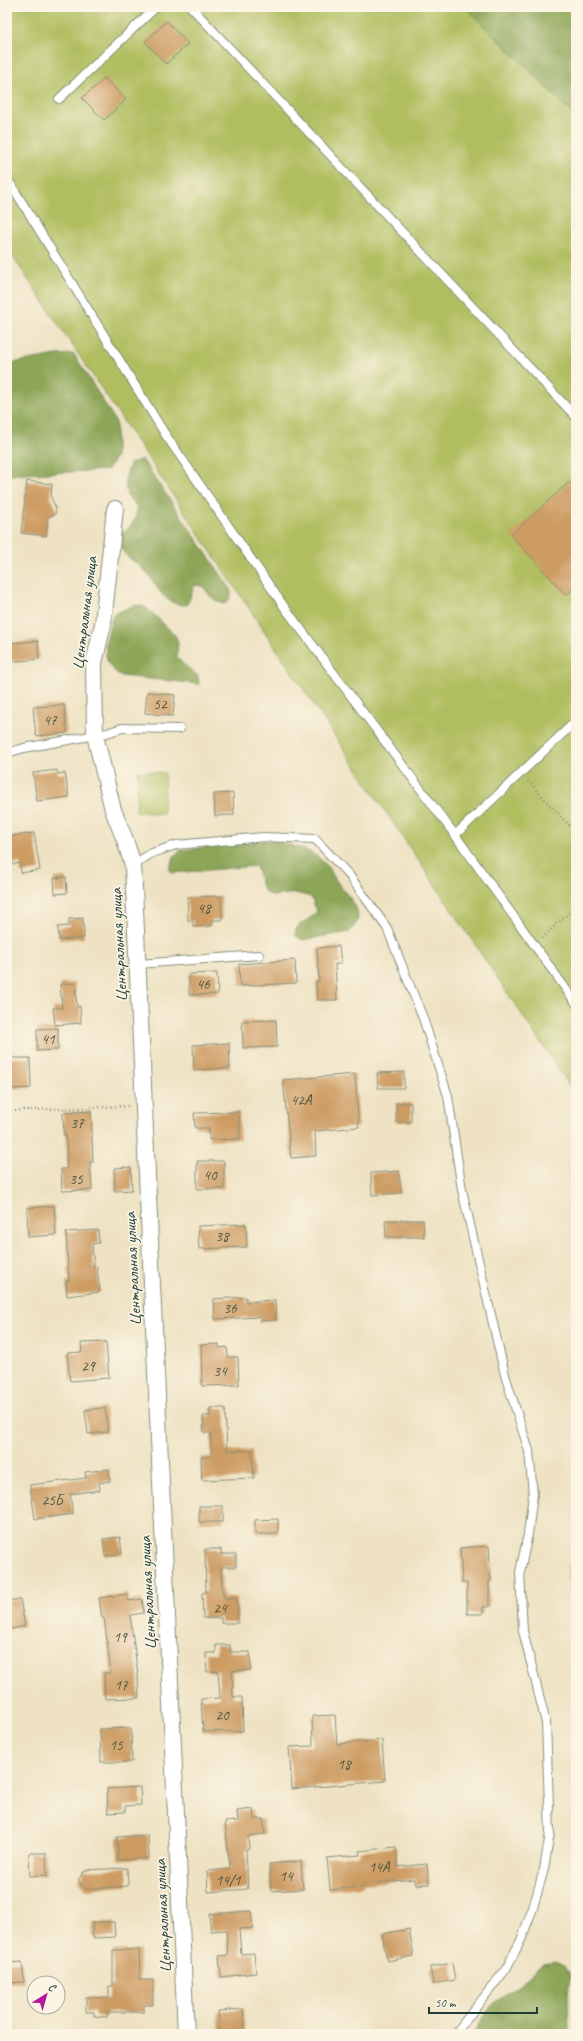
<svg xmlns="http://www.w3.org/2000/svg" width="583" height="2041" viewBox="0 0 583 2041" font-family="Caveat,sans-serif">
<rect width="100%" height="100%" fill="#fcf5e5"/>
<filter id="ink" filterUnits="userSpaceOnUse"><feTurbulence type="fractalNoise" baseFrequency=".025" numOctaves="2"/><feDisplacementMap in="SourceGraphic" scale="8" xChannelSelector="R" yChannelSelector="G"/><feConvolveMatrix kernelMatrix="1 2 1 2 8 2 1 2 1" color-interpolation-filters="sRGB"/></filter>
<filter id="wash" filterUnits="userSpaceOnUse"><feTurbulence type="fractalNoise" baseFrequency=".012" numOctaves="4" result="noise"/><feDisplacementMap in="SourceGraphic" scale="16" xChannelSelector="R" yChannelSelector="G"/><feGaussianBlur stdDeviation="0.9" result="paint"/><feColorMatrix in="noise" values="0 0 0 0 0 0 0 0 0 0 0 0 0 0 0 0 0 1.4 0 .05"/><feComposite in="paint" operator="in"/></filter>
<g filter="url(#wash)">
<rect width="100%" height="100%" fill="#eee2c2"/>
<path fill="#b1be61" stroke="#687e4a" d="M7,7H465L576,116V1095L7,248Z
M138,771L165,773L163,814L136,812Z
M576,1557V1624L568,1568Z"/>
<path fill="#8ca557" stroke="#567146" d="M465,7H576V116Z
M74,354L116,422V456L108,470L7,475V364L56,355Z
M142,459L228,585C233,594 232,598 225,604C214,602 209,595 203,586L195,585L187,605C162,605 159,587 146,572C133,557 121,560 118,536C129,528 137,522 137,507L127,496L125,480L130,464Z
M135,605L142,606L149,610L175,635L178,642L177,657L182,663L198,676L199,684L122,676C97,664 106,635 114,614Z
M271,840C285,844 303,847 315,855C326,862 331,873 338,883C349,899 370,914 349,932L302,940L295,935C295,921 311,922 317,911L311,897L296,893L273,896L266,893L262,887L256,866L173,873L169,869L175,855L181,850Z
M554,1961L565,1965L570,1975L568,1996L569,2031L567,2034H473L491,2005L520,1985L543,1963Z"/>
<g id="blocks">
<path fill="#cd9c64" d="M167,21L188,44L166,64L145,42Z
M105,78L126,100L104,120L82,98Z
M27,481L52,484L51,498L56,508L55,514L48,517L46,536L21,533Z
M569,482L576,490V586L566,595L511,535Z
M38,641L39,659L7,662V643Z
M147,692L175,695L173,716L145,713Z
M64,705L67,733L36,736L33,707Z
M57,770L58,774L65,773L69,797L37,801L33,773Z
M233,793L234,815L215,816L214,794Z
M34,833L40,870L21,873L20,863L7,865V837Z
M66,877L67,893L55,894L54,878Z
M221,896L222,920H211V926L193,927V921H188L187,897Z
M83,918L84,938L59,940L58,927L69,926V919Z
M339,946L341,964H335L337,1000H317L316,981H319L317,948Z
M295,960L296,983L240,986L239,964Z
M217,973L218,994L189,995V974Z
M75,983L77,1007L80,1006L81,1023L55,1025L53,1008H62L60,984Z
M276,1020L277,1047L243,1048L242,1021Z
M58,1028V1050L37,1051V1029Z
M229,1043L230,1068L194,1070L193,1045Z
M7,1058H30L31,1088L7,1089Z
M404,1072V1088H378L377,1073Z
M355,1074L359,1127L315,1131L316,1156L291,1158L283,1080Z
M396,1103H411V1122H396Z
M91,1111L93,1162H90L92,1190L62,1191L61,1169H67L66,1135H64L63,1113Z
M239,1112L240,1139L209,1140V1128H195L194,1113Z
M197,1161H224V1189H197Z
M131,1167L132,1190L115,1191L114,1168Z
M399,1171L401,1193L372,1195L371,1173Z
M54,1206L56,1235L28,1237L27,1208Z
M385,1220H423L424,1237H386Z
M246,1224L247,1247L199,1249L198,1226Z
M98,1230L99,1243L92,1244L94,1268L97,1267L100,1292L67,1296L66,1281H69L66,1232Z
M246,1297V1302L275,1300L276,1320L260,1321L259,1317L215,1319L214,1299Z
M106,1342L109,1378L70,1381L67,1353L82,1352L81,1343Z
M219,1344V1348L227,1347L228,1357H238L239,1385L202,1386L201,1345Z
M105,1408L108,1432L88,1434L85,1410Z
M210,1408H225L227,1451L252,1450L254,1478L202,1480L201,1457H211V1433H204L203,1416H210Z
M109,1469L110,1481L99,1483L100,1490L70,1494L73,1514L35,1519L30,1485L86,1478L85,1472Z
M199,1506H223V1522H199Z
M278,1519V1534H255V1520Z
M120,1537L122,1554L105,1556L103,1539Z
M489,1546L491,1581L489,1582V1607H483V1614H467V1583H462L460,1548Z
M205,1549H221V1554H236V1567H221L222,1592H223L224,1598L237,1597L238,1623H221V1618H203L202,1593L206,1592Z
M127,1594L128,1601L142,1599L144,1613L130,1615L138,1675L139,1698L105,1699L104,1673H111L104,1618H102L99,1598Z
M20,1599L25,1626L7,1630V1601Z
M216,1645H230V1652H250L251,1670L232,1671L233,1697H242L243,1731L203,1732L201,1699L220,1698L218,1671L207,1672L206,1653H216Z
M335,1715L337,1744L382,1740L385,1781L292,1789L289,1747L313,1746L312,1716Z
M131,1728L132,1762H101L100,1729Z
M140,1787L141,1805L125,1806V1812L108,1813L107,1789Z
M253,1809L254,1819H263L265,1834L248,1836L249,1849L246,1850L248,1889L208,1892L207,1871L230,1869L225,1822L238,1821L237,1811Z
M148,1835L149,1858L118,1860L117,1837Z
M396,1847L398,1867L427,1864L429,1884L416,1885L415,1879L363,1884V1887L330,1890L327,1858L360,1855L359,1851Z
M29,1853H46L47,1875L30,1876Z
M301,1861L303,1889L271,1891L269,1864Z
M127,1868L128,1886L85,1889L78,1880L85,1870Z
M251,1911L253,1928L239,1929L241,1954L254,1953L256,1973L221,1977L219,1956L228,1955L226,1930L211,1931L209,1914Z
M92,1922H114L115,1937L93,1938Z
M409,1929L414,1956L387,1961L382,1934Z
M113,1950H139L140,1980H153V2005H144V2012H107V2017L94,2016V2012H86V1997L109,1998V1986H113Z
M22,1962L24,1982L7,1983V1963Z
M452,1963L455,1980L433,1984L430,1967Z
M243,2009L245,2033L220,2034L218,2011Z"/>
</g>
</g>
<g filter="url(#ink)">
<use href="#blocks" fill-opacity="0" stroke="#86907b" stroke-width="1"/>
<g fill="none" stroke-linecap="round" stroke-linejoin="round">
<defs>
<path id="lane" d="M191,7L576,417
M59,99L156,7
M7,178L165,434L285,608L455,835L576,1003
M7,753L24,748L107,733L122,728L180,729
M455,835L576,721
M133,865L152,853L176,845L264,837L315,839L349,875L387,928L423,1018L448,1096L462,1190L505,1375L529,1451L533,1494L528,1534L520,1572L523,1631L546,1723L550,1833L544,1869L533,1908L521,1940L506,1969L455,2034
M138,964L259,955"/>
<path id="street" d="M115,509L103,624L94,663L95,735L113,810L125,840L133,865L186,2034"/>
</defs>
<use href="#lane" stroke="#86907b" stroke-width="10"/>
<use href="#street" stroke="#86907b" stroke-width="18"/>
<path stroke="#86907b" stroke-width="2.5" stroke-dasharray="1 3" stroke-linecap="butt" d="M528,781L576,833
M542,938L576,906
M7,1111L130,1106"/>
<use href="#lane" stroke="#fff" stroke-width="8"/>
<use href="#street" stroke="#fff" stroke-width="16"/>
</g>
</g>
<g text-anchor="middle" stroke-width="3.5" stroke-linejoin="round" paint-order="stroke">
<g font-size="15" fill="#4a5540">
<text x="160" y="709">52</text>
<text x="50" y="725">47</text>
<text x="204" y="913">48</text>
<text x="203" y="989">46</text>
<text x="48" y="1044">41</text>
<text x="301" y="1105">42А</text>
<text x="77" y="1128">37</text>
<text x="210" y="1180">40</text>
<text x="76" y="1184">35</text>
<text x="222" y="1241">38</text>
<text x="230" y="1313">36</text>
<text x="88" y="1371">29</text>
<text x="220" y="1376">34</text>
<text x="52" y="1505">25Б</text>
<text x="220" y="1613">24</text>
<text x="120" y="1642">19</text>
<text x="121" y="1690">17</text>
<text x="222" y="1720">20</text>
<text x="116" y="1750">15</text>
<text x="344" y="1769">18</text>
<text x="379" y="1872">14А</text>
<text x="286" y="1881">14</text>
<text x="228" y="1885">14/1</text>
</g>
<g font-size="17" fill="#1f3d34" stroke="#fcf5e5">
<text transform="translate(84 613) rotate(-83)" y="6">Центральная улица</text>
<text transform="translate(118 945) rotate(-93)" y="6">Центральная улица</text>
<text transform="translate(132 1269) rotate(-93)" y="6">Центральная улица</text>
<text transform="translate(147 1593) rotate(-93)" y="6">Центральная улица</text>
<text transform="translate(162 1916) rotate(-93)" y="6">Центральная улица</text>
</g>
</g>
<rect width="583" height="2041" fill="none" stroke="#fcf5e5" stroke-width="24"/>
<g transform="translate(46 1995) rotate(37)"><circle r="19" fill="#fcf5e5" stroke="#a4ab9e"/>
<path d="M0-3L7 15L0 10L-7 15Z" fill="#b5179e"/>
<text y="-6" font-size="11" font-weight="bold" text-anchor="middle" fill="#1f3d34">С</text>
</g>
<path d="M429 2007v6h108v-6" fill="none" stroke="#1f3d34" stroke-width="2"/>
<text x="435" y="2007" font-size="12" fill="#1f3d34" stroke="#fcf5e5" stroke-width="3" paint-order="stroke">50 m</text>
</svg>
